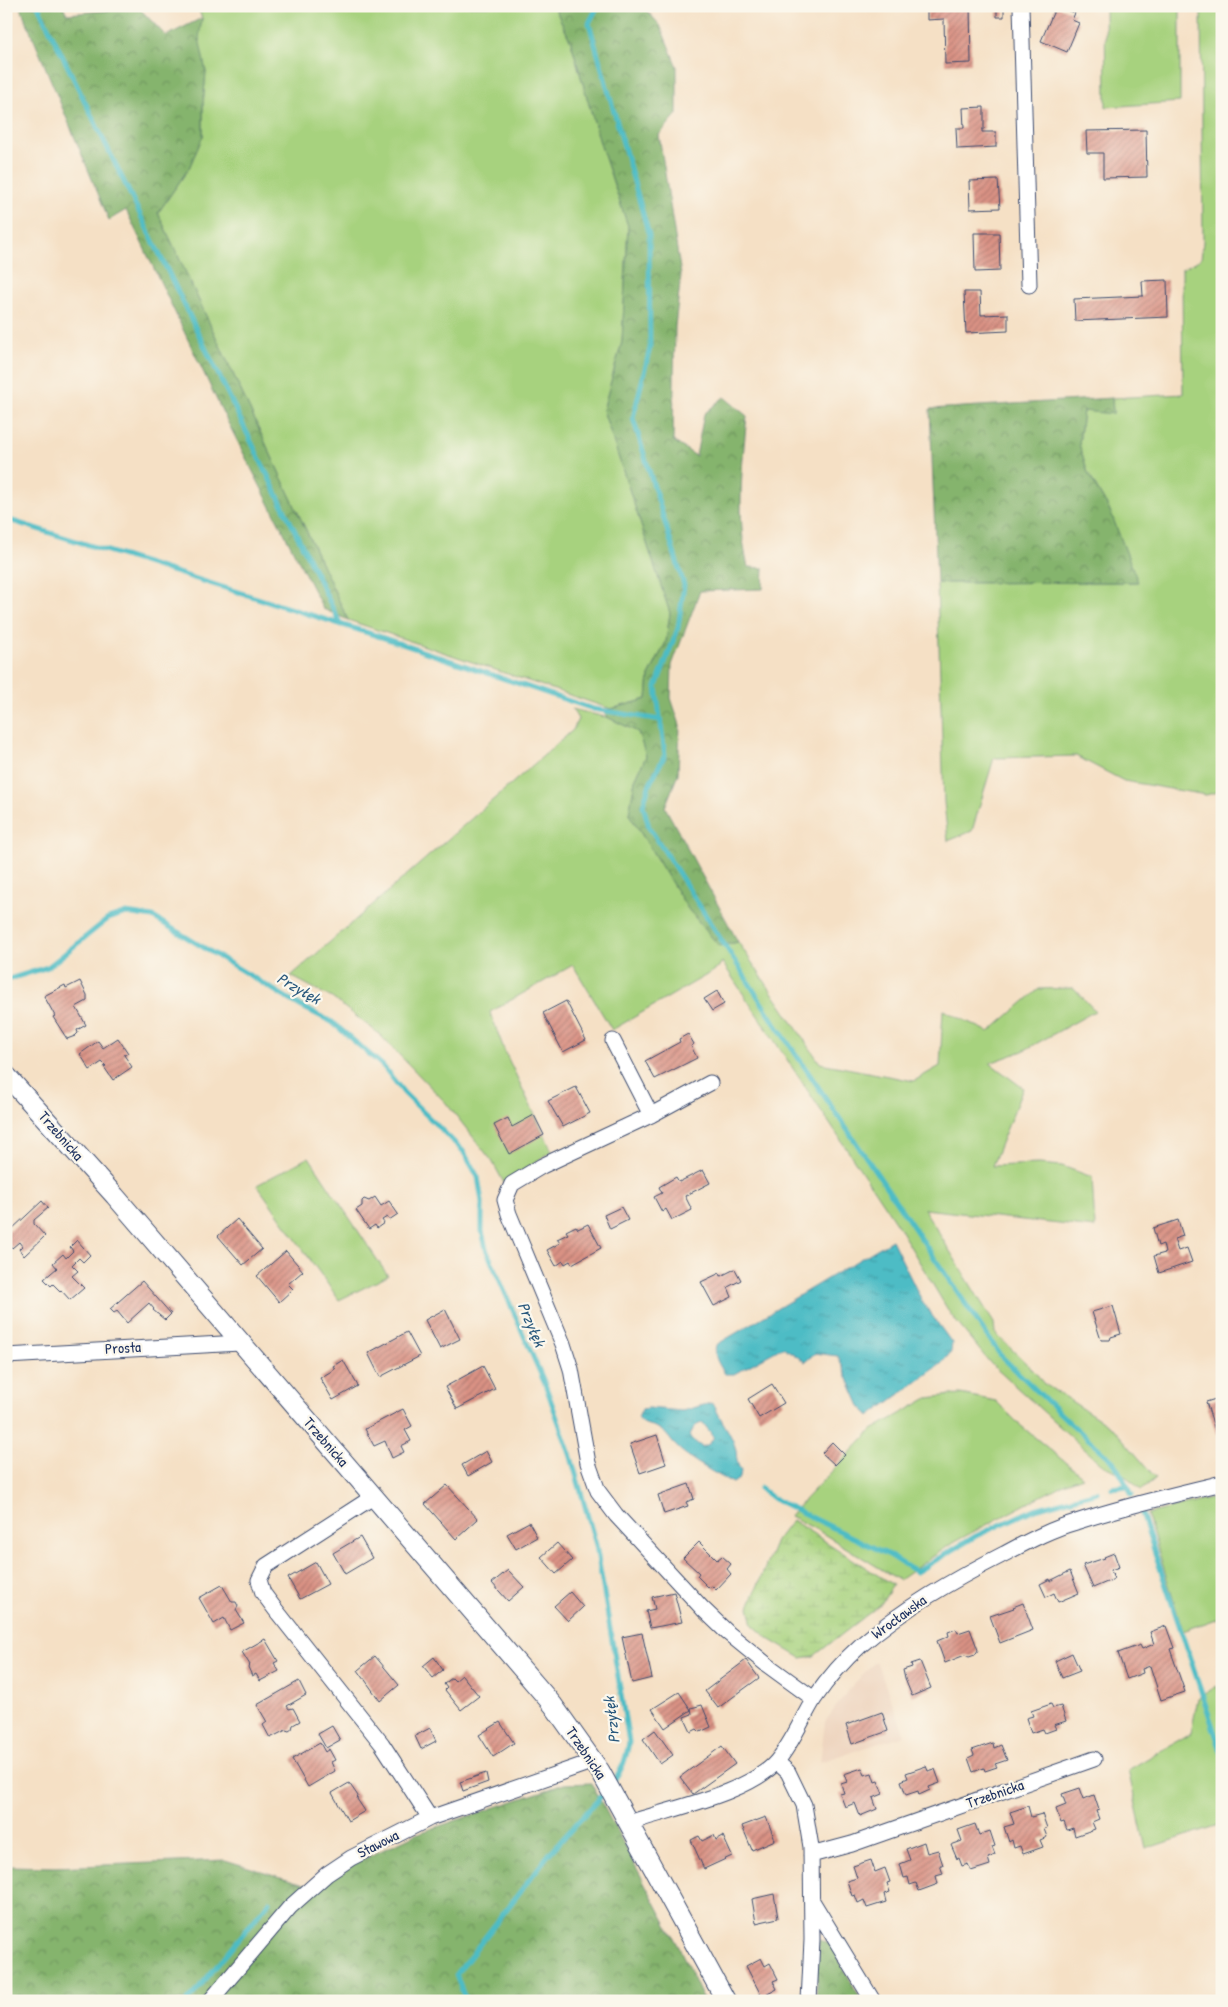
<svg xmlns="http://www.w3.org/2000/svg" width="1228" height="2007" viewBox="0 0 1228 2007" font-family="'Patrick Hand',sans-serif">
<defs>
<pattern id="forest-crowns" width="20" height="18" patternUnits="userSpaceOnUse" patternTransform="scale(1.25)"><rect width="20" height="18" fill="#85b46d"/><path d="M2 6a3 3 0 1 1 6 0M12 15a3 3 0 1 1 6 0" fill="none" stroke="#6c935d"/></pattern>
<pattern id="wetland-marsh" width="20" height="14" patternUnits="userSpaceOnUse" patternTransform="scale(1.25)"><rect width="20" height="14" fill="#a7d27e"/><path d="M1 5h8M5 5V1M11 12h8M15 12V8" fill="none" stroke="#8fb56f"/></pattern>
<pattern id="water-ripples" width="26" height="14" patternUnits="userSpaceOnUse" patternTransform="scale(1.25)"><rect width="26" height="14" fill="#4dbcc5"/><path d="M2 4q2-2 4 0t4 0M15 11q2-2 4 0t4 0" fill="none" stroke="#3f99a3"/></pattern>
<pattern id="building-hatch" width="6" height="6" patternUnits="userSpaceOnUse" patternTransform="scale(1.25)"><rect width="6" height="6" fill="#da9284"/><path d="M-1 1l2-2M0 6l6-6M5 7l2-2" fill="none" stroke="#b0786f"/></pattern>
</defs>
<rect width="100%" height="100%" fill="#fbf7ec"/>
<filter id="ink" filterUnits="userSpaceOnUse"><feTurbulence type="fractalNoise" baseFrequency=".02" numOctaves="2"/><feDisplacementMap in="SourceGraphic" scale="10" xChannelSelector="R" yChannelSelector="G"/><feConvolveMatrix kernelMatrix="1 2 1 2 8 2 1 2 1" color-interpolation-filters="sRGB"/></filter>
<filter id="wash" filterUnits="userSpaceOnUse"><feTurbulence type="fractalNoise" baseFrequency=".0096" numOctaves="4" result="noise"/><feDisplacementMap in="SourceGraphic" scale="20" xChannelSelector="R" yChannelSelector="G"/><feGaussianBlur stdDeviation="1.12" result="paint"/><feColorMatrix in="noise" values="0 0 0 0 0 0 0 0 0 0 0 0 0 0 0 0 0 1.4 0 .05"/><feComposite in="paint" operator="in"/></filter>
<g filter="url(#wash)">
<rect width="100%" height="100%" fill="#f5e0c5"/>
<path fill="#edd2bb" d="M876,1661L905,1735L820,1762L825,1722L849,1689Z"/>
<path fill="#a7d27e" stroke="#61806e" d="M197,6H554L571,42L601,146L628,226L622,342L603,410L670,613L666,642L649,676L647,699L611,709L348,620L158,213L189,168L203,136V104L206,72L198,38L202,18Z
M1105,6H1180V102L1106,107Z
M1201,6H1222V791L1206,795L1124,781L1076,756L994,758L972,831L948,841L944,802L937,583L1137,582L1110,511L1088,473L1079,444L1083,411L1113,413L1112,398L1183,394L1182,269L1201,259L1203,242Z
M572,709L609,718L638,732L646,756L635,780L629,814L688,909L719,946L738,942L820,1063L914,1081L940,1066L943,1010L989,1032L1039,989L1074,988L1095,1011L1023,1051L990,1063L1023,1088L992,1166L1039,1164L1062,1166L1092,1177L1095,1228L924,1209L994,1323L995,1333L1036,1373L1043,1383L1113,1428L1156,1478L1141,1490L1128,1478L1101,1464L991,1364L951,1315L898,1226L722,962L717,969L612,1030L573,965L490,1012L505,1052L552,1151L504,1183L492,1161L446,1103L378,1033L332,998L291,976L573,730L578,719Z
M309,1157L388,1276L339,1300L257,1185Z
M960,1394L996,1401L1020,1425L1083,1477L1066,1483L954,1542L899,1580L817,1530L790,1516L804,1500L872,1430L928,1398Z
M1222,1496V1617L1183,1631L1147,1514Z
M1217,1686L1222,1701V1824L1146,1849L1128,1770L1191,1733L1198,1698Z"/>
<path fill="url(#forest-crowns)" stroke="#507266" d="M20,6H63L67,14L139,8L166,36L202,18L199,38L206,72L203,104V136L189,168L158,213L348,620L323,609L223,413L126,210L109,220Z
M554,6H642L660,25L677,67V114L659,135L681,275L675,326L673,441L696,456L704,414L724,397L747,416C742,465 736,518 748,567L764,568L763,589L700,591L672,665L671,698L680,725L678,774L665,807L738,942L719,946L688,909L629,814L635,780L646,756L638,732L609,718L601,710L611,709L647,699L649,676L666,642L670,613L603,410L622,342L628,226L601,146L571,42Z
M1112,398L1113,414L1083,411L1079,444L1088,473L1110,511L1138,582L937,583L930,409Z
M591,1783L679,1947L704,2001H6V1866L55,1867L225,1860L317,1888L353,1864L416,1834L564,1784Z
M819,1939L833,1946L842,1966L862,2001H816Z"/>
<path fill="url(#wetland-marsh)" stroke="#61806e" d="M792,1520L893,1585L881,1604L814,1656L801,1658L769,1639L753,1625L749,1607L776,1541Z"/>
<path fill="url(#water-ripples)" stroke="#347692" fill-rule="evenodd" d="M892,1240L923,1303L952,1343L951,1352L941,1364L870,1416L860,1406L838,1356L815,1353L805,1362L783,1347L734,1374H725C719,1364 713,1357 716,1345Z
M711,1403L715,1406C720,1421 733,1434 736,1451C737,1459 736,1463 741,1470L740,1478L733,1483C714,1473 693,1462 677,1447C671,1442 668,1434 661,1430C653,1424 644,1427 638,1418L642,1409L648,1408L682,1411ZM703,1423L714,1437L709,1444L702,1447L690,1438C691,1430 695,1424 703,1423Z"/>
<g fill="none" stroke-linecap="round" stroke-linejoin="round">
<path stroke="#4dbcc5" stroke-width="5" d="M38,6L341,625
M598,6L589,23L649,235L650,348L633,418L684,585L678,628L656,687L665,755L650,783L643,805L649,827L774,1022L1001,1356L1068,1421L1113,1461L1132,1494
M6,519L381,637L593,709L661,720
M6,980L48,967L108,919L126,913L153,917L302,1007L332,1022L383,1066L404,1093L463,1151L478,1177L482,1202V1231L486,1249L545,1384L571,1457L596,1545L629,1742C626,1759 622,1771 612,1784
M760,1488L774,1499L889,1555L916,1572L976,1536L1035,1509L1097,1492
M1112,1488L1127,1486
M1142,1514L1222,1754
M188,2001L269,1902
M466,2001L456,1975L549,1854L606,1791"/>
</g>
<g id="blocks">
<path fill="url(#building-hatch)" d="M927,6H970L971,63L945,64L944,19L927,20Z
M997,6H1004V17H997Z
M1056,6L1075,13L1072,20L1079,23L1067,52L1041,41Z
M984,107V129H982V132H996V147L957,149L956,128H964L963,108Z
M1146,130L1147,177L1103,178V153H1087L1086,131Z
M998,180L1000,208L970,209L969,181Z
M974,233H999L1000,271L975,272Z
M1167,280L1168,317L1075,321L1074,299L1143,296L1142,281Z
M964,292H980L981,315L1008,314V331L966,333Z
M80,981L87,995V1001L76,1007L86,1025L77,1030L78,1033L75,1036L67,1039L53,1017L55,1016L44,996L65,985L66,988Z
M717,991L724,1004L712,1011L704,999Z
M566,1001L586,1040L563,1052L543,1013Z
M688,1034L694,1044L691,1046L697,1058L655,1079L645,1061L680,1042L679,1039Z
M118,1038L128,1053L124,1055L132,1067L113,1080L104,1067L106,1066L102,1062L90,1070L80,1054L98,1041L103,1048Z
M576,1087L590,1113L563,1127L548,1101Z
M534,1115L544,1135L509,1154L494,1125L508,1118L512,1127Z
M703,1170L710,1183L685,1196L692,1210L672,1220L666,1209L662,1212L654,1197L662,1193L659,1187L676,1177L679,1182Z
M375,1197L381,1206L389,1201L398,1214L389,1220L387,1217L382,1220L384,1223L377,1228L375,1225L369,1229L356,1210L362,1206V1201L364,1199L369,1201Z
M42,1201L48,1208L34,1220V1224L45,1236L24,1256L19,1249L22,1246L19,1242L12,1248L6,1241V1232L9,1229L11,1230Z
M621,1207L628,1220L610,1229L604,1215Z
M237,1219L262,1249L243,1265L218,1236Z
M1178,1220L1183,1236L1174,1239L1178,1251L1187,1248L1192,1262L1159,1273L1154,1256L1165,1253L1163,1244L1158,1246L1153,1228Z
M588,1224L601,1248L572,1264L570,1261L565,1264L563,1261L556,1266L547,1250L560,1243L557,1239L568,1234L566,1231L576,1226L578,1229Z
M77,1240L90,1255L83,1262L79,1258L72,1265L78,1271L72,1276L84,1288L70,1300L61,1290L60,1291L53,1284L51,1286L44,1279L57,1268L53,1263L63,1254L66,1258L73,1251L70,1247Z
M286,1251L303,1271L288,1284L293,1289L279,1302L257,1276Z
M735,1269L741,1280L728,1287L732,1297L714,1306L701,1282L720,1273L721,1276Z
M142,1281L171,1314L165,1320L153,1310L154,1309L149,1303L127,1323L117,1311L114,1313L110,1309Z
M1113,1306L1121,1334L1111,1337L1110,1340H1101L1092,1312Z
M445,1309L460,1339L440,1349L425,1320Z
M407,1332L420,1356L380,1377L368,1353Z
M343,1360L358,1386L333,1400L320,1378L335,1369L333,1366Z
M483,1366L495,1389L457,1409L445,1387Z
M772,1384L784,1403L759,1418L748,1399Z
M1222,1397V1434L1217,1436L1206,1402Z
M403,1409L412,1426L405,1430L411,1441L401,1446L404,1452L392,1458L385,1441L374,1446L365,1429Z
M657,1435L666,1464L640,1473L630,1444Z
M832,1442L845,1455L835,1465L822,1453Z
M486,1451L492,1462L468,1476L462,1465Z
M689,1484L694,1499L686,1502L688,1506L664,1514L658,1495Z
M447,1485L478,1519L456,1539L425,1504Z
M529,1522L537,1537L516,1549L507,1534Z
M360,1537L372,1558L345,1574L333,1553Z
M699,1542L717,1560L722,1556L731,1564L727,1569L731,1574L716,1590L712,1586L709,1588L697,1576L699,1573L683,1558Z
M557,1543L572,1560L556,1574L541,1557Z
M1114,1553L1119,1567L1111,1570L1114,1579L1093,1588L1083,1565L1105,1558L1104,1557Z
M316,1562L328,1584L300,1599L288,1578Z
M508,1570L524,1587L508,1601L492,1583Z
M1070,1571L1079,1593L1058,1602L1054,1593L1046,1597L1040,1584L1050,1579V1581Z
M222,1585L232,1602H236L238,1606L236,1610L244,1623L230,1630L224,1618L214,1624L199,1598Z
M570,1592L583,1607L568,1621L554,1606Z
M674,1592L682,1622L650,1628L646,1611L655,1609L652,1597Z
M1023,1603L1033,1630L1000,1643L990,1616L1014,1608L1013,1607Z
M1166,1626L1174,1648L1170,1649L1185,1692L1161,1700L1150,1666L1142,1669L1143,1673L1127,1679L1118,1653L1140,1645L1142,1649L1154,1644L1150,1632Z
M956,1629L958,1633L970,1629L978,1650L975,1655L969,1657L965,1655L945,1663L937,1641L949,1636L948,1632Z
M642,1633L652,1678L632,1683L622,1637Z
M265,1639L278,1661L274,1663L279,1671L260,1681L256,1674L252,1676L248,1667L250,1665L242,1652Z
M1072,1653L1080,1671L1062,1678L1055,1661Z
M375,1656L399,1685L380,1701L358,1670Z
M434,1657L443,1670L433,1678L423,1666Z
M746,1660L759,1678L718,1708L705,1691Z
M920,1661L931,1688L912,1696L905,1679L903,1670L912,1667L911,1664Z
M462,1675L479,1696L461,1710L445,1690L447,1688L444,1684L452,1678L455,1681Z
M299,1681L306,1695L287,1706L289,1709L293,1708L300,1721L293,1725L292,1729L289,1731L286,1730L270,1738L263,1725L267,1722L257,1705Z
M679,1692L691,1710L665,1728L652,1709Z
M1051,1704L1053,1708L1061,1706L1066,1721L1054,1725L1056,1729L1045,1733L1043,1729L1031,1733L1026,1718L1033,1716L1031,1711Z
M702,1705L711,1727L700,1732L697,1729L691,1732L684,1717L692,1714L691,1708Z
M882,1712L888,1731L852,1744L846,1725Z
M500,1722L514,1743L493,1757L479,1735Z
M332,1726L340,1740L326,1748L318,1734Z
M430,1728L436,1741L421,1749L415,1736Z
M655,1730L673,1755L660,1764L643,1739Z
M320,1743L325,1752L329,1749L335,1760L331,1762L335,1771L308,1787L292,1759Z
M993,1743L994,1748L1001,1745L1007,1760L995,1764L997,1767L985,1771L984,1768L973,1772L968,1758L974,1755L972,1750Z
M722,1746L735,1764L693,1794L680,1777Z
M926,1766L928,1771L935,1769L940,1783L929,1787L930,1790L919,1795L918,1791L906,1795L901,1781L908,1778L906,1773Z
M862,1768L865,1775L872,1773L875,1782L878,1781L883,1794L873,1798L877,1809L860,1816L855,1803L845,1807L840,1794L844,1793L841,1784L847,1782L844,1774Z
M486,1773L488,1782L463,1791L460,1782Z
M349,1783L358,1796L357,1799L365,1811L348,1821L332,1793Z
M1080,1788L1084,1799L1094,1795L1099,1810L1096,1811L1099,1819L1092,1822L1095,1829L1075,1836L1073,1828L1067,1830L1064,1822L1061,1823L1056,1809L1066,1805L1062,1794Z
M1028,1806L1031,1817L1042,1814L1047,1828L1044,1829L1047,1837L1040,1840L1043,1847L1023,1854L1020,1846L1014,1848L1012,1840L1009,1842L1004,1827L1014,1824L1010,1812Z
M766,1817L775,1840L752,1850L742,1826Z
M975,1824L979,1835L990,1831L995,1846L992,1847L995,1855L988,1858L990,1865L971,1871L968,1864L962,1866L959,1858L957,1859L951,1845L962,1841L958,1830Z
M714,1835L716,1840L723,1836L732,1856L704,1869L691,1840L699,1836L702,1841Z
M924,1842L927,1853L938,1850L943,1865H940L943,1874L936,1876L938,1884L919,1891L916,1883L910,1885L908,1877L904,1878L900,1864L910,1860L906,1849Z
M871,1860L875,1872L885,1868L890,1882L887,1883L890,1892L884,1894L886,1902L867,1908L864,1900L858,1903L855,1895L852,1896L847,1881L857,1878L853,1866Z
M774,1894L778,1918L756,1923L752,1899Z
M761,1958L765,1966L770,1963L778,1979L773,1981L777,1989L762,1997L746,1966Z"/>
</g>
</g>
<g filter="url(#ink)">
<use href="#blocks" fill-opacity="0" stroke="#3c4a6d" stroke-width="1"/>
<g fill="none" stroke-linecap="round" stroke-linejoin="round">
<defs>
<path id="minor" d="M1021,6L1029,285
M613,1041L651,1115
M710,1083L651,1115L542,1166L512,1184L505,1200L509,1214L563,1344L571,1369L588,1463L598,1491L616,1515L703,1609L728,1633L766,1664L814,1699
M6,1356L240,1343
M373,1497L266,1566L259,1580L263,1593L275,1609L382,1744L430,1818
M777,1762L788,1772L804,1805L811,1847L812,1940L809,2001
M629,1823C669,1809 750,1793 777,1761C793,1742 801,1720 814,1699C827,1680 843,1661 861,1645C904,1608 953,1580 1004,1554C1027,1542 1051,1529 1076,1522C1124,1506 1173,1495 1222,1483
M811,1855L852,1844L1094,1759
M812,1901L873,2001
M210,2001L290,1907L327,1874L351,1858L430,1818L594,1761"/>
<path id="tertiary" d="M6,1075L115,1196L553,1705L600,1771L726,2001"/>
</defs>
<use href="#minor" stroke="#3c4a6d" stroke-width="17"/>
<use href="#tertiary" stroke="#3c4a6d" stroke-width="21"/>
<use href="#minor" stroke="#fff" stroke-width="15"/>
<use href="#tertiary" stroke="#fff" stroke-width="19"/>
</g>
</g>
<g text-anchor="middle" stroke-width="4.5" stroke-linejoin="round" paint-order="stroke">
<g font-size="15" fill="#1b2f5e" stroke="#fbf7ec">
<text transform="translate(61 1136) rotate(49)" y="5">Trzebnicka</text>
<text transform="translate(123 1348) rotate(-3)" y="5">Prosta</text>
<text transform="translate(326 1442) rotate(49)" y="5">Trzebnicka</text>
<text transform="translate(899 1617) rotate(-36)" y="5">Wrocławska</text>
<text transform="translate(586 1753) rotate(56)" y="5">Trzebnicka</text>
<text transform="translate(995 1794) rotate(-19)" y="5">Trzebnicka</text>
<text transform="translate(378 1844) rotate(-27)" y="5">Stawowa</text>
</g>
<g font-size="16" font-style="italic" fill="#2a597d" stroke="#fbf7ec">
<text transform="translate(299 988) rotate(30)" y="6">Przyłęk</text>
<text transform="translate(532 1324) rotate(67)" y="6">Przyłęk</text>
<text transform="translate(611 1720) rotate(-97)" y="6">Przyłęk</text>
</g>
</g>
<rect width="1228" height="2007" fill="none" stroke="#fbf7ec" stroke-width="25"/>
</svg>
